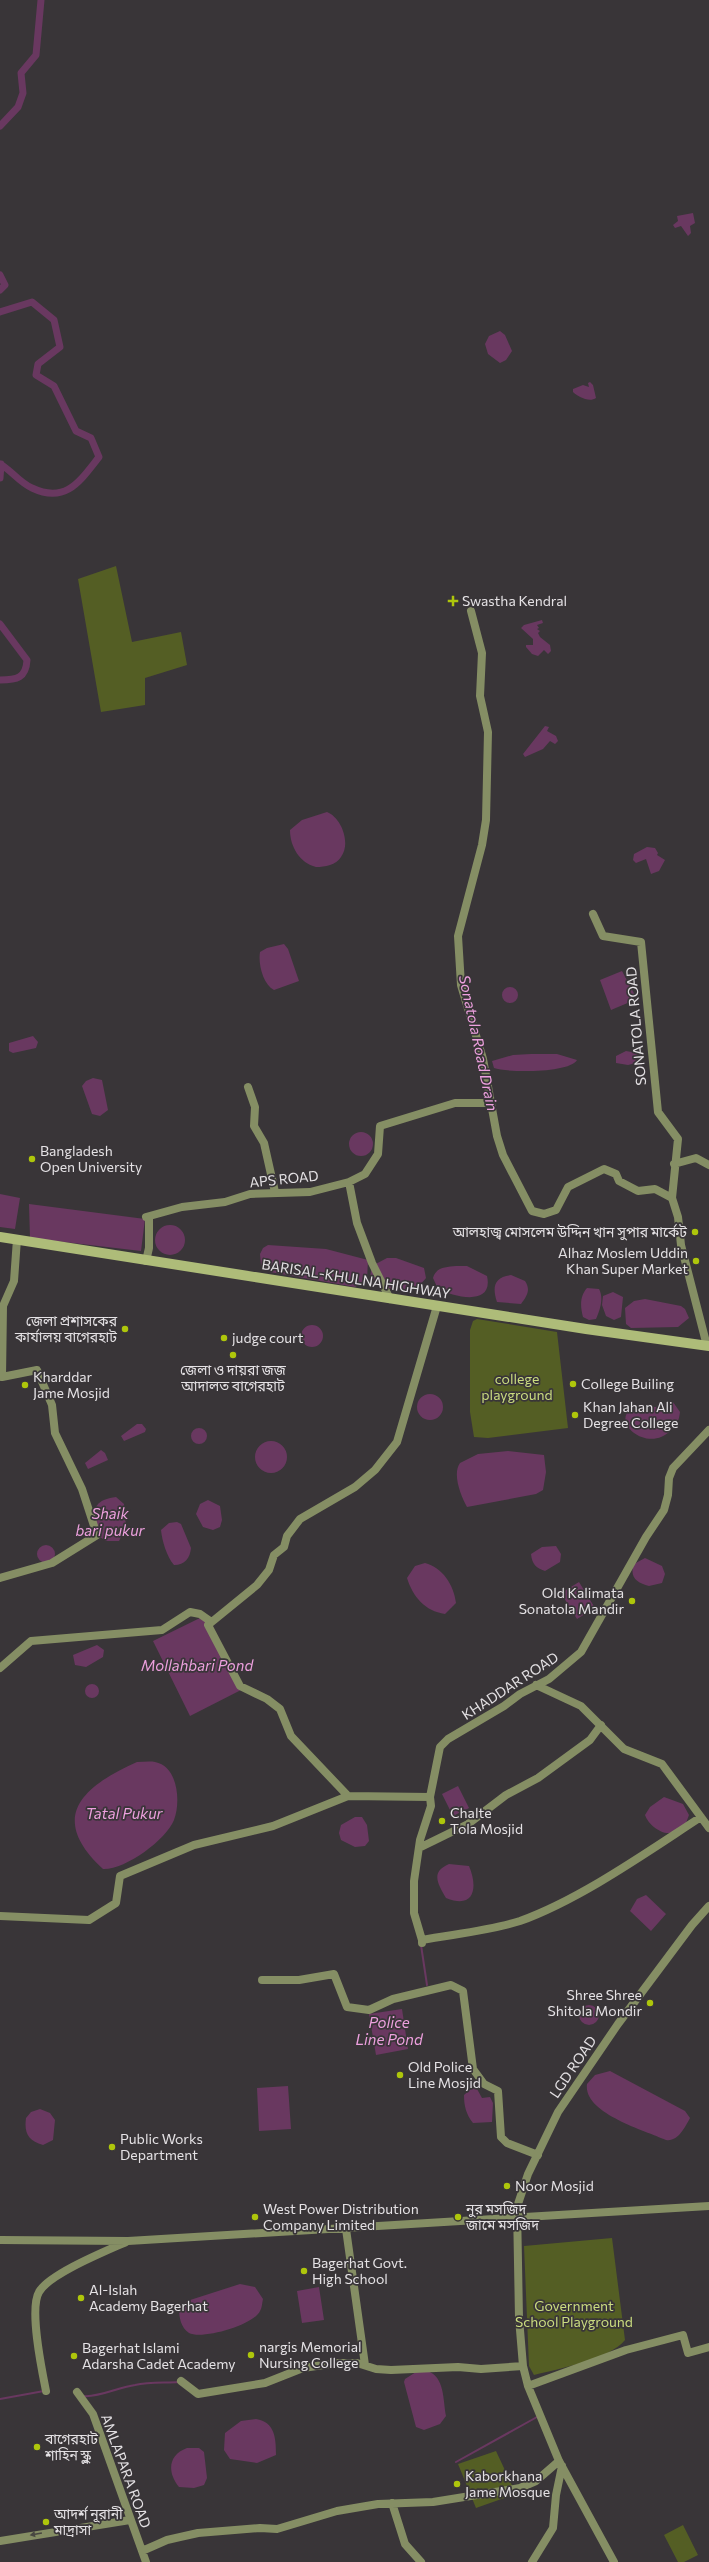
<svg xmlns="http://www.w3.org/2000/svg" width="709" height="2562" viewBox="0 0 709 2562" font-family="Commissioner,'Noto Sans Bengali',sans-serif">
<rect width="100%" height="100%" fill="#393538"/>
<path fill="#545e24" d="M116,566L132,642L181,632L187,665L145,678V705L101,712L78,579Z
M477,1319L557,1332L568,1428L488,1438L474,1437L470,1412V1330L473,1321Z
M612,2238L625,2340C610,2359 558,2369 534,2375L529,2366L524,2246Z
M496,2451L516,2494L476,2508L458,2464Z
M683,2525L698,2555L684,2562H678L664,2535Z"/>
<path fill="#693860" d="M693,213L695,223L690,226L691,233L688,236L681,226L675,228L673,225L678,221L677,216Z
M500,331L505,335L512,351L506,360L500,363L488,354L485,344L489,336Z
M590,382L593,385L596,398C589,403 577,396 573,392V389L583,385L589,387L588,383Z
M542,620L543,623L537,625L539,628L537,629L540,631L538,633L540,637L550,645L551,651L548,654L544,650L538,656L532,654L526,647V645H533V639L521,628L524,625Z
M545,726L549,727L547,731L556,736L558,741L555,744L550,741L543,749L525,757L523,754Z
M327,812C342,818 351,844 341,857C336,865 325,867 316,867C300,863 290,847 290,830L302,820Z
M647,847L655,848L658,853L657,855L665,860L659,871L651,874L646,859L636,863L633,860L634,854Z
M284,944L288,949L299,981L274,990C263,984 258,964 260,952L267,948Z
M622,971L637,999L611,1010L600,980Z
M502 995a8 8 0 1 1 16 0a8 8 0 1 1-16 0Z
M33,1036L38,1042L36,1048L13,1053L9,1051V1043Z
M626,1051L637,1053L640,1062L628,1065L616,1063V1056Z
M531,1054H557L577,1060C570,1073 508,1073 494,1068L492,1061L513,1055Z
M93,1078L102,1080L108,1110L100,1116L92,1114L82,1086L86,1081Z
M349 1144a12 12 0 1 1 24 0a12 12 0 1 1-24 0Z
M0,1194L20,1198L15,1229L0,1227Z
M29,1204L145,1219L141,1251L30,1238Z
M155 1240a15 15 0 1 1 30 0a15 15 0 1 1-30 0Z
M268,1245L326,1249L368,1260L367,1280L355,1287L270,1272L261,1265L260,1254L263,1248Z
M387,1258H396L424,1268L426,1278C414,1295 384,1292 370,1277L372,1266Z
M456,1266H467L487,1276C494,1307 454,1297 438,1289L433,1278C436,1267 446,1267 456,1266Z
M511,1275L525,1281C531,1290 527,1296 521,1304L497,1302C492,1287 494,1277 511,1275Z
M587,1288L599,1289C604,1298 600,1310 596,1319L589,1320L583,1317C580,1306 580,1296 587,1288Z
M613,1292L623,1297L621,1317L614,1320L606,1316L602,1305L603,1296Z
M645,1299L681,1306L685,1309L689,1318L678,1327L631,1328L626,1324L625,1308L634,1301Z
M301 1336a11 11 0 1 1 22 0a11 11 0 1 1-22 0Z
M417 1407a13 13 0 1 1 26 0a13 13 0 1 1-26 0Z
M673,1402L680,1412C679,1421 677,1424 671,1430C649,1454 611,1423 631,1409C639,1403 647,1408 655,1407C661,1407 667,1403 673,1402Z
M137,1424H142L146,1429L145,1432L124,1441L121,1436Z
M191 1436a8 8 0 1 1 16 0a8 8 0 1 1-16 0Z
M255 1457a16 16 0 1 1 32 0a16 16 0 1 1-32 0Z
M101,1450L105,1453L108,1460L88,1469L85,1463Z
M508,1451L544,1455L546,1472L543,1490L536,1494L467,1507C461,1496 452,1474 460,1463L478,1454Z
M116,1497L124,1504L126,1527L119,1541H106L97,1535C92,1515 90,1500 116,1497Z
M208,1500L220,1506L222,1520L220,1527L213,1530L203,1527L196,1514L200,1504Z
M177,1522L181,1524L191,1548C190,1558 185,1565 174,1565C167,1557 162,1541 161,1530L169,1523Z
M37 1554a9 9 0 1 1 18 0a9 9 0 1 1-18 0Z
M556,1546L561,1554L560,1562L545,1571C536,1568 532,1564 531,1554L542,1547Z
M645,1558L662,1566L665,1574L662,1583L649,1586C637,1583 629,1577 634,1564Z
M425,1563C442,1567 454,1585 456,1603L445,1614C425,1611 413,1597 407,1578L415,1566Z
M579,1582L595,1608L577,1619L561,1593Z
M204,1616L241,1690L190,1716L153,1641Z
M97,1645L104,1650L103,1657L86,1667L75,1665L73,1655Z
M85 1691a7 7 0 1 1 14 0a7 7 0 1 1-14 0Z
M137,1762C143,1762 150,1761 155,1762C178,1766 181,1802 174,1820C166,1840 125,1870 103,1869C48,1818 81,1787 137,1762Z
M458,1786L469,1808L453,1816L442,1794Z
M664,1797L683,1804L689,1815L686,1823C682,1826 675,1832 670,1833C660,1834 648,1824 645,1815L650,1807Z
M355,1817H362L367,1825L369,1841L365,1846L355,1847L341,1840L339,1833L341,1825Z
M449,1864L469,1866C478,1887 475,1910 446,1898C438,1884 430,1872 449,1864Z
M646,1895L666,1914L651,1931L630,1911L637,1899Z
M579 2015a10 10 0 1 1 20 0a10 10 0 1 1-20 0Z
M402,2009L408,2049L376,2055L369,2014Z
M610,2071L685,2111L690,2118C685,2127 678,2142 666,2140C644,2130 583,2113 587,2084L595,2075Z
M288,2086L291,2129L259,2131L257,2088Z
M472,2088L477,2089L482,2098L490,2097L493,2103L492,2122L473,2123C466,2114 464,2106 464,2095Z
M40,2109L50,2113L55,2120L53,2140L43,2145C28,2141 24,2133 26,2118L31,2112Z
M240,2284L255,2287L263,2299C262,2303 262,2308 260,2311C254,2325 202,2340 189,2333C181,2328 179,2317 179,2309L187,2301Z
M319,2287L324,2320L302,2323L297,2291Z
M427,2371C445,2376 443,2401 446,2416L440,2424L424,2430L416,2427L404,2382L405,2379L416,2372Z
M256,2419C275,2422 276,2438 276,2455L257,2463L230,2459L224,2450L225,2433L241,2421Z
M187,2448H199L204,2452L207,2478L204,2485L194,2488L179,2487C167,2472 168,2455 187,2448Z"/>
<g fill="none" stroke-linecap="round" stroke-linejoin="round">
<path stroke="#693860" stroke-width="2" d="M421,1945L427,1985
M83,2396C98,2398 119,2387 135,2385C149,2382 164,2383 179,2382
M0,2399L44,2391
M456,2462L537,2417"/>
<path stroke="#693860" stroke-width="7" d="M0,126L18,107L23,93L21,73L36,55L41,0
M0,275L5,285L0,290
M0,312L32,302L54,320L60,347L38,364L36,375L54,386L76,431L91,438L99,457C80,481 66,504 32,488C20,483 11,470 0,464
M0,478L1,464
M0,624L27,660C26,678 17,680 0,680"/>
<path stroke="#858e64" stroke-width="8" d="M471,611L482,653L480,696L488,732L486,820L482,845L458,936L461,985L483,1059L497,1136L503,1155L532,1211L544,1214L556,1210L568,1187L604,1169L616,1174L619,1181L638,1191L655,1189L672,1198L678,1217L681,1245L707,1346
M593,914L603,936L641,942L658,1112L678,1139L672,1198
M248,1087L255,1107L254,1126L264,1143L275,1192
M674,1164L696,1158L709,1165
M349,1182L365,1174L378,1154L380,1126L455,1103H489
M146,1217L182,1207L225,1202L250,1194L310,1192L349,1182L357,1223L372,1263L390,1299
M146,1261L149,1248V1218
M0,1578L52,1563L97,1535L82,1489L55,1433L52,1405L37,1370L2,1377L3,1306L14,1281L17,1239
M0,1668L31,1641L162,1630L190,1612L200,1614L210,1621
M536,1685L581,1706L624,1749L662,1764L709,1828
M430,1797L348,1796L291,1736L280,1709L267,1699L240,1686L208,1625L257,1585L269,1570L274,1555L284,1547L287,1536L300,1519L355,1487L375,1470L397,1442L437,1306
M419,1848L468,1824L506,1795L538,1778L590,1740L601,1725
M0,1916L89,1920L116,1903L120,1876L194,1845L273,1826L348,1796
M422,1940L414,1913V1881L420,1840L431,1806L430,1797L440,1747L448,1739L504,1706L520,1694L549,1679L581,1652L646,1537L664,1510L668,1495L669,1478L673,1468L709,1430
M422,1943V1940C454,1934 489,1931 520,1921C581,1899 647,1852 701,1817
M262,1980H299L334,1974L347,2007L369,2010L393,1999L451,1985L463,1991L473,2069L484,2084L498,2091L501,2137L507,2143L538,2155
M346,2229L365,2365
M0,2240L128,2241L709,2206
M181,2381L198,2394L265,2383L303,2368L337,2363H357L376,2369L391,2370L458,2367L481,2369L523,2366
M528,2386L626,2350L683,2335L688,2353L709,2347
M46,2391C42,2371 29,2309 39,2292C49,2274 106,2251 126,2242
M77,2392L93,2414L146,2562
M392,2503L405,2544L421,2562
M0,2541L130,2520
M142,2551L167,2540L198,2533L260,2528L277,2529L337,2511L378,2504L433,2502L520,2488L536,2481L559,2461
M532,2562L553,2528L556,2495L562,2466
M614,2562L559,2461L528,2386L523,2366L519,2318L517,2207L528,2174L558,2112L618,2024L692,1925L709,1906"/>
<path stroke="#aebc79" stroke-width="10" d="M0,1237L586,1329L709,1346"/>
</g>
<defs><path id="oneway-solid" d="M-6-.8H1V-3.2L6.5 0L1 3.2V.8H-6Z"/></defs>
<use fill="#484741" href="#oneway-solid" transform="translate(36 2534) rotate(170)"/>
<g fill="#aec60b" stroke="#393538" stroke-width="1.5">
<path d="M451 595h4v4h4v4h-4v4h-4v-4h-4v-4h4z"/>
<circle cx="32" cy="1159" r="4"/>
<circle cx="695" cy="1232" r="4"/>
<circle cx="696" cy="1261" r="4"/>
<circle cx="125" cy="1329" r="4"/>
<circle cx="224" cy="1338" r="4"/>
<circle cx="233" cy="1355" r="4"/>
<circle cx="573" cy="1384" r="4"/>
<circle cx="25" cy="1385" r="4"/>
<circle cx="575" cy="1415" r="4"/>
<circle cx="632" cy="1601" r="4"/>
<circle cx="442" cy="1821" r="4"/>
<circle cx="650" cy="2003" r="4"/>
<circle cx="400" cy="2075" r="4"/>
<circle cx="112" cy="2147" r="4"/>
<circle cx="507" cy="2186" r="4"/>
<circle cx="255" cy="2217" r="4"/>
<circle cx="458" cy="2217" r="4"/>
<circle cx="304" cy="2271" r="4"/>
<circle cx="81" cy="2298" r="4"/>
<circle cx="251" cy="2355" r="4"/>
<circle cx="74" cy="2356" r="4"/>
<circle cx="37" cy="2447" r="4"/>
<circle cx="457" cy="2484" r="4"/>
<circle cx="46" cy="2522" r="4"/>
</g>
<g text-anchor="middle" stroke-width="3.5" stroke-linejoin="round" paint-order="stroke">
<g font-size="14" fill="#e4e1e4" stroke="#393538" text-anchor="start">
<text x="462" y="606">Swastha Kendral</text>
<text x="40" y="1156">Bangladesh<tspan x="40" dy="16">Open University</tspan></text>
<text x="687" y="1237" text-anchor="end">আলহাজ্ব মোসলেম উদ্দিন খান সুপার মার্কেট</text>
<text x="688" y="1258" text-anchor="end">Alhaz Moslem Uddin<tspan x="688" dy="16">Khan Super Market</tspan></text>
<text x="117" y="1326" text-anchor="end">জেলা প্রশাসকের<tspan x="117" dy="16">কার্যালয় বাগেরহাট</tspan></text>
<text x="232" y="1343">judge court</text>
<text x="233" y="1375" text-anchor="middle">জেলা ও দায়রা জজ<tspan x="233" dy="16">আদালত বাগেরহাট</tspan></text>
<text x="33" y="1382">Kharddar<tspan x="33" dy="16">Jame Mosjid</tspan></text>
<text x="581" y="1389">College Builing</text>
<text x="583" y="1412">Khan Jahan Ali<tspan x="583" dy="16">Degree College</tspan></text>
<text x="624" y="1598" text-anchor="end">Old Kalimata<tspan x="624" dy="16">Sonatola Mandir</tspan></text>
<text x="450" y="1818">Chalte<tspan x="450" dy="16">Tola Mosjid</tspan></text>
<text x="642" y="2000" text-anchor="end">Shree Shree<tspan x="642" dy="16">Shitola Mondir</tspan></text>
<text x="408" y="2072">Old Police<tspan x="408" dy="16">Line Mosjid</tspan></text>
<text x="120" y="2144">Public Works<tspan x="120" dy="16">Department</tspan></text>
<text x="515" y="2191">Noor Mosjid</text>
<text x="263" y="2214">West Power Distribution<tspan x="263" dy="16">Company Limited</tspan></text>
<text x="466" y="2214">নুর মসজিদ<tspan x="466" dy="16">জামে মসজিদ</tspan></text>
<text x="312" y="2268">Bagerhat Govt.<tspan x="312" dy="16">High School</tspan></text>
<text x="89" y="2295">Al-Islah<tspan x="89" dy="16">Academy Bagerhat</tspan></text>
<text x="259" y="2352">nargis Memorial<tspan x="259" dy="16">Nursing College</tspan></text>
<text x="82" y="2353">Bagerhat Islami<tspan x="82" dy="16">Adarsha Cadet Academy</tspan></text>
<text x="45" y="2444">বাগেরহাট<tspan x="45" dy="16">শাহিন স্কুল</tspan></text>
<text x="465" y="2481">Kaborkhana<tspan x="465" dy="16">Jame Mosque</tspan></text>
<text x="54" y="2519">আদর্শ নূরানী<tspan x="54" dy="16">মাদ্রাসা</tspan></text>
</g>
<g font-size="14" fill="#e4e1e4" stroke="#393538">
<text transform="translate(636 1026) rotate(-95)" y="5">SONATOLA ROAD</text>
<text transform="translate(284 1179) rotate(-6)" y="5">APS ROAD</text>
<text transform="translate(356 1279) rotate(9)" y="5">BARISAL-KHULNA HIGHWAY</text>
<text transform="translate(510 1686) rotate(-33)" y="5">KHADDAR ROAD</text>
<text transform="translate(573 2067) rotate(-56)" y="5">LGD ROAD</text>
<text transform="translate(126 2471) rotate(70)" y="5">AMLAPARA ROAD</text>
</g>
<g font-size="14" fill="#cadc7f" stroke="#393538">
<text x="517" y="1384">college<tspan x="517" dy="16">playground</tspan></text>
<text x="574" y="2311">Government<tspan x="574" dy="16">School Playground</tspan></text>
</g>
<g font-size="15" font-style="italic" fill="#eda0de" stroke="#393538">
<text transform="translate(478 1043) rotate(78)" y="5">Sonatola Road Drain</text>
<text x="110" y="1519">Shaik<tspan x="110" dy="17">bari pukur</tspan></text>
<text x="197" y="1671">Mollahbari Pond</text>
<text x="124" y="1819">Tatal Pukur</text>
<text x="389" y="2028">Police<tspan x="389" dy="17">Line Pond</tspan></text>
</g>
</g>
</svg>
